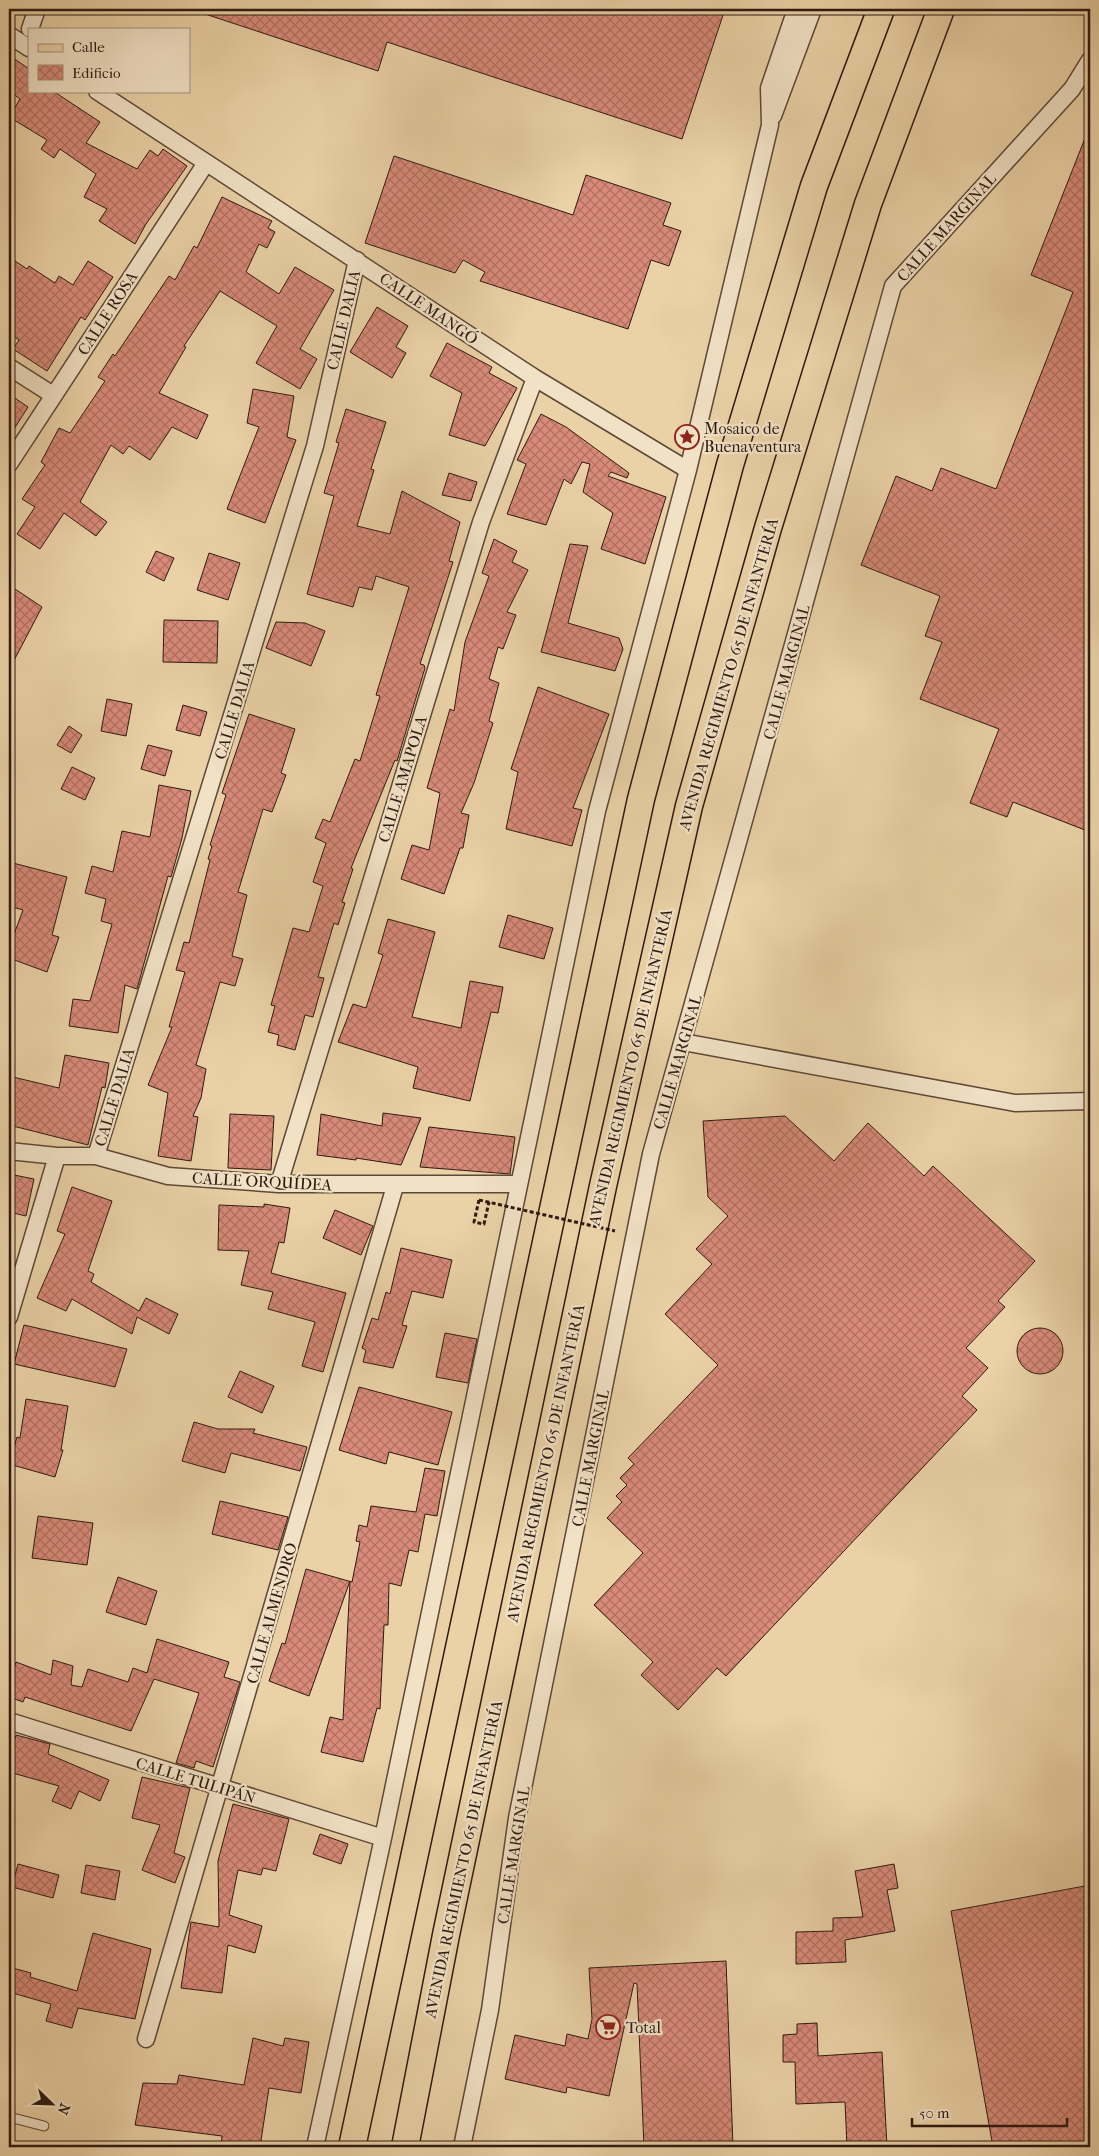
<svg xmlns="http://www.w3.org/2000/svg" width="1099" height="2156" viewBox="0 0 1099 2156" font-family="'IM FELL French Canon',serif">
<defs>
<pattern id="building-cross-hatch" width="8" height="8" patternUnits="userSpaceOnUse" patternTransform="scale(1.25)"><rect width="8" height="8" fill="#d98a79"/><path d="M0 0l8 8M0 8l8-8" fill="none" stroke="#b07062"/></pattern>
</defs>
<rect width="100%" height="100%" fill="#ead1a6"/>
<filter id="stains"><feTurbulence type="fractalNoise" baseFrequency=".004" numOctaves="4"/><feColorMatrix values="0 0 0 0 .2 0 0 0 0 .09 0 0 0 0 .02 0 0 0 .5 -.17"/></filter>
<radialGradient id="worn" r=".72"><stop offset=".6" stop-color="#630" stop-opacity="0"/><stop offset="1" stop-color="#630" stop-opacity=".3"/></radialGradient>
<path fill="url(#building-cross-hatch)" stroke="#2f1a12" d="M199,9H725L682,139L387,42L378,71L199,12Z
M9,55L29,69V91H53L100,122L86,143L137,169L150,150L158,156L163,149L187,166L146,224L135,244L99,221L107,209L84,197L96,174L60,149L54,158L41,149L47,140L9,117L20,99L9,91Z
M1089,128H1090V832L1013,802L1007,817L970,803L999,729L920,699L942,642L925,636L940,596L861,565L896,476L932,491L941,468L996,489L1073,292L1031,275Z
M394,156L573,215L586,175L671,203L663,225L681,231L669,266L651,260L628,329L480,281L485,272L463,260L455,273L365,243Z
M222,197L272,221L268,228L275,232L267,248L259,244L246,272L279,294L295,267L334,290L300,349L317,359L300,389L256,363L277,326L220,291L184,346L186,347L159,393L208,415L197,439L172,427L150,460L129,446L123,454L111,445L80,502L107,522L96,536L64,513L40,549L17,534L35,507L22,499L45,465L41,462L59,428L70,433L105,381L98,377L113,354L115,356L169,276L175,280L194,246L197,248Z
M9,257L27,269L29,266L55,283L59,276L73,285L88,261L113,277L85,320L81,317L47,371L13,349L19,340L9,333Z
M377,307L408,326L396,347L406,353L392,378L350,352Z
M447,343L492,367L489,373L517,388L485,446L449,435L462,393L430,376Z
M253,389L294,396L287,437L296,440L265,523L227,509L259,427L247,423Z
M9,394L28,407L9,437Z
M346,409L386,422L371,469L374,470L357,526L390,534L402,491L460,522L449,561L453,562L420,664L424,665L425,668L397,761L395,760L351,868L353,869L342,902L345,903L338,925L334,923L318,977L324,978L313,1017L305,1015L295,1050L277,1045L279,1035L268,1032L275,1006L271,1005L293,928L309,932L323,886L313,882L326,843L315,838L323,819L330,822L355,759L360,761L380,696L376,695L409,587L376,576L372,590L359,587L353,607L307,594L334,496L324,493L339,443L336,442Z
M541,414L566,427L629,473L627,478L611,472L608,476L666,497L645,564L601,549L613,513L583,492L590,464L582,462L571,484L564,479L546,525L507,514L526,464L517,460Z
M449,473L477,482L471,501L442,495Z
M494,539L517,551L512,562L528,570L507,612L516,615L503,649L498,647L489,679L499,683L489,721L493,723L474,783L461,813L469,815L463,848H460L444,894L401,879L412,845L429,850L440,793L427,788L450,709L454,711L465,642L489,576L482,573Z
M570,544L588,546L568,623L619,638L623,649L615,671L541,652Z
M156,551L174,558L164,581L146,572Z
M209,553L240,563L228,600L197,590Z
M9,585L42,607L9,670Z
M164,620L218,621L217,663L163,662Z
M276,622L305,623L325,631L311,666L266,648Z
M538,687L609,714L573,808L582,810L572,846L506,829L518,772L511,769Z
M107,699L132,704L126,736L101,731Z
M183,705L207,712L200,736L176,730Z
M249,714L295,729L281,773L286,775L272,812L263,809L238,892L247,895L232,956L243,959L235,986L220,982L196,1065L206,1069L201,1098L193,1116L198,1117L191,1161L158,1156L168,1093L148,1085L172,1027H169L185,972L176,970L184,942L189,943L210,860L208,859L212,846L210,845L226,795L222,793Z
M69,726L82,735L71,753L57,745Z
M148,745L172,751L165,776L141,769Z
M72,767L95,778L85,800L61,789Z
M159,785L191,791L182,838L171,877L168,876L137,989L125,985L118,1033L69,1026L73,999L90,1001L112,924L101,921L106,899L85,893L92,866L113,872L122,831L150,837Z
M13,863L67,877L52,935L59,937L47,972L9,958V948L23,910L9,906V880Z
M508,915L553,928L544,959L499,947Z
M388,919L435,932L412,1017L461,1028L470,981L503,987L498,1013L491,1012L470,1101L413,1088L418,1067L338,1042L353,1004L366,1008L383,955L378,953Z
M65,1055L109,1063L105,1088L102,1087L88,1145L9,1125V1094L13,1077L59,1088Z
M383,1113L421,1118L401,1165L356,1158V1160L317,1155L321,1114L382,1126Z
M230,1114L274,1116L271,1170L228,1168Z
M785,1116L834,1161L868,1123L924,1176L933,1166L1035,1261L998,1301L1005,1307L966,1348L988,1368L962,1396L977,1410L726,1676L717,1668L678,1710L641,1675L653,1662L594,1605L643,1553L607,1518L622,1502L616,1496L627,1485L620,1478L634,1464L628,1458L718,1365L665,1314L712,1264L696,1249L728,1216L708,1197L703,1121Z
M429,1127L515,1137L510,1174L420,1167Z
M9,1174L34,1179L26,1216L9,1212Z
M72,1187L112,1201L88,1271L94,1274L91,1282L139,1311L146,1298L178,1314L169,1334L137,1317L132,1334L72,1299L66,1311L37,1298L65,1234L57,1231Z
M264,1204L290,1208L284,1243L279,1242L271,1273L346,1293L323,1372L302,1366L315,1322L268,1309L273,1292L241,1285L249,1251L218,1250L219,1205L264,1207Z
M335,1210L373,1226L361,1255L323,1238Z
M401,1248L452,1260L443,1298L412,1291L402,1325L407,1326L393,1368L363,1362L366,1350L362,1348L372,1318L378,1320L386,1292L390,1294Z
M24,1325L127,1349L115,1387L14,1364Z
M1017 1351a23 23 0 1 1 46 0a23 23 0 1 1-46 0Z
M445,1333L477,1339L468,1383L436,1377Z
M240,1371L274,1386L262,1413L228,1397Z
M359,1387L452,1412L438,1465L389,1452L386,1464L339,1450Z
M26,1399L68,1406L61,1450H63L55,1477L9,1464L17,1437L20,1438Z
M194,1422L218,1429H255L253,1433L307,1447L300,1471L231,1453L225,1473L182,1461Z
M425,1468L445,1471L437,1516L425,1514L418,1552L409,1550L401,1586L389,1583L388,1625H384L380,1709L377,1708L363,1762L321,1752L330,1717L343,1720L350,1581L309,1696L269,1681L282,1643L285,1644L306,1569L352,1582L360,1542L356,1541L359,1525L367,1527L371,1506L416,1512Z
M220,1501L288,1517L278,1550L212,1534Z
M38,1516L93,1523L87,1565L32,1558Z
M118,1577L157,1591L146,1625L106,1612Z
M157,1639L229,1662L224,1677L240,1682L213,1767L196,1761L194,1768L176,1763L199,1693L154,1679L131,1731L25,1697L23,1702L9,1697V1684L16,1662L51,1675L53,1660L73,1666L71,1685L82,1687L88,1669L128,1682L133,1668L147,1673Z
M16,1735L50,1744L48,1754L109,1780L100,1801L79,1791L71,1809L52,1801L59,1786L9,1772V1761Z
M142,1777L190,1788L174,1853L185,1857L175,1883L142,1870L160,1825L132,1818Z
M233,1804L289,1819L276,1871L263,1868L261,1875L238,1870L229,1915L262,1926L255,1953L228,1945L222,1993L181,1988L191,1922L219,1927L218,1861Z
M320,1834L348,1844L341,1864L313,1854Z
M18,1864L59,1875L53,1898L12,1887Z
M894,1864L898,1888L887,1890L895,1931L845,1940L846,1962L796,1964V1932L833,1931V1918L863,1917L855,1871Z
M86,1865L120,1871L115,1900L81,1893Z
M1090,1885V2147H993L951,1911Z
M93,1933L151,1949L135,2019L78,2008L72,2028L46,2021L51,2004L9,1992V1967L31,1973L30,1977L77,1991Z
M726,1961L733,2147H644L637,1984L634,1983L609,2096L567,2087L566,2093L505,2079L515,2035L565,2046L567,2034L588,2039L592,2019L589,1968Z
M817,2023L818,2056L882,2052L887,2147H847L845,2102L796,2104L795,2062H783V2035L797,2034V2024Z
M253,2038L283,2046L285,2038L309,2042L301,2093L269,2088L260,2147H221L222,2136L135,2125L143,2083L177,2084L179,2075L244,2085Z"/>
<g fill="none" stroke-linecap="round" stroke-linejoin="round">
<defs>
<path id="lane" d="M9,2117L44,2126"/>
<path id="street" d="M30,29L37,9
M9,35L29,48
M97,91L535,378L688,470
M773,116L813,9
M9,367L53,395
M9,464L206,163
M683,1042L1015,1103L1090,1101
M9,1151L57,1156H96L168,1176L279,1184H519
M96,1156L315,446L357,260
M279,1184L481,522L535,378
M9,1317L57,1156
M9,1721L383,1838
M146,2039L395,1186
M315,2147L383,1838L597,811L688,470L770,125L769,88L796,9
M462,2147L490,2010L517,1818L651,1154L893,286L1072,89L1090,60"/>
<path id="primary" d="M352,2147L641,799L730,465L814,186L881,9
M405,2147L446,1935L603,1186L689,806L768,528L868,204L941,9"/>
</defs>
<use href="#lane" stroke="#5e4837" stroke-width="11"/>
<use href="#street" stroke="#5e4837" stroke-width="19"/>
<use href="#primary" stroke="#2f1a12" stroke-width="29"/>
<path stroke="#2f1a12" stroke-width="3" stroke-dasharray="4 2.5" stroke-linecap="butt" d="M479,1200L474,1222L484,1224L489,1202"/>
<use href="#lane" stroke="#f1e1c5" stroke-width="9"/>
<use href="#street" stroke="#f1e1c5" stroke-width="16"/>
<use href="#primary" stroke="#ead1a6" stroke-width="26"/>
<path stroke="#2f1a12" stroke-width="3" stroke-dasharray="4 2.5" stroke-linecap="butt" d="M479,1200L615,1231"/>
</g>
<defs>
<symbol id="sight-ring" viewBox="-11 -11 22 22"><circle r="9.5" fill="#f1e1c5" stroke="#8f2418" stroke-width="1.5"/><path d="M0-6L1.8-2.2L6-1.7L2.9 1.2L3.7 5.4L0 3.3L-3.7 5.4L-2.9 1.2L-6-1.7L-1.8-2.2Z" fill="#8f2418"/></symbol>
<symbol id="supermarket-ring" viewBox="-11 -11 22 22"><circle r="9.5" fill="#f1e1c5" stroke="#8f2418" stroke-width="1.5"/><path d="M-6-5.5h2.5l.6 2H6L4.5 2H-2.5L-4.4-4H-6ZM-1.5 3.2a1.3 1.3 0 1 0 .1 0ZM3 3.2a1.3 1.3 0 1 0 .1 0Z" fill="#8f2418"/></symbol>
</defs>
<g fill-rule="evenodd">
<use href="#sight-ring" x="673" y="423" width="28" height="28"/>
<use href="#supermarket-ring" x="594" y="2013" width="28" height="28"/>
</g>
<g text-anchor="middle" stroke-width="4.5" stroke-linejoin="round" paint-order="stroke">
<g font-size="16" fill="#2f1a12" stroke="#f1e1c5">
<text transform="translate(946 227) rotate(-48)" y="6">CALLE MARGINAL</text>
<text transform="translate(429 308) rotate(34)" y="6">CALLE MANGÓ</text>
<text transform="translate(107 313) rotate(-57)" y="6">CALLE ROSA</text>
<text transform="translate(343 320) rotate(-77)" y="6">CALLE DALIA</text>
<text transform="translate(786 672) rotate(-75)" y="6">CALLE MARGINAL</text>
<text transform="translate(728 674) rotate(-74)" y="6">AVENIDA REGIMIENTO 65 DE INFANTERÍA</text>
<text transform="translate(234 710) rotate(-73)" y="6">CALLE DALIA</text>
<text transform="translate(402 779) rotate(-73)" y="6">CALLE AMAPOLA</text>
<text transform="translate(677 1062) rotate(-74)" y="6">CALLE MARGINAL</text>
<text transform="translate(630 1067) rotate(-77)" y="6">AVENIDA REGIMIENTO 65 DE INFANTERÍA</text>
<text transform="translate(114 1097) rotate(-73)" y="6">CALLE DALIA</text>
<text transform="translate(262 1181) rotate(3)" y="6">CALLE ORQUÍDEA</text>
<text transform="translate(590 1458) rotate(-79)" y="6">CALLE MARGINAL</text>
<text transform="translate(545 1463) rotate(-78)" y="6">AVENIDA REGIMIENTO 65 DE INFANTERÍA</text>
<text transform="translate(271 1613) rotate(-74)" y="6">CALLE ALMENDRO</text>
<text transform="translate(196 1780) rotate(17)" y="6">CALLE TULIPÁN</text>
<text transform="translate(513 1855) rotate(-81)" y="6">CALLE MARGINAL</text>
<text transform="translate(463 1859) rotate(-78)" y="6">AVENIDA REGIMIENTO 65 DE INFANTERÍA</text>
</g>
<g font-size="16" fill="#2f1a12" stroke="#f1e1c5" text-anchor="start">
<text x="704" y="434">Mosaico de<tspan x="704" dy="18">Buenaventura</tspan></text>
<text x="626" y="2033">Total</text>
</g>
</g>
<rect width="1099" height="2156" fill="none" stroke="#ead1a6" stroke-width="30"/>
<rect x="10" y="10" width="1079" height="2136" fill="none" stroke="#2f1a12" stroke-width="2.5"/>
<rect x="15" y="15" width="1069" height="2126" fill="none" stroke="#2f1a12"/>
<rect x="28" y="28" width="162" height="65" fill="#f1e1c5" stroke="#a3917d"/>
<rect x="38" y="44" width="25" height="8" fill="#ead1a6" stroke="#a3917d"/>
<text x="72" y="52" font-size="15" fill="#2f1a12">Calle</text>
<rect x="38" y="65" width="25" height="15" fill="url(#building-cross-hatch)" stroke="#a3917d"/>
<text x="72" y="78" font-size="15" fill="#2f1a12">Edificio</text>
<g transform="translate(52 2104) rotate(113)" stroke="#f1e1c5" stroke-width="4" paint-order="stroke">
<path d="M0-4L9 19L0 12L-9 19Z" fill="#2f1a12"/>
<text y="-8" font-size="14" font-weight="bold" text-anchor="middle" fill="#2f1a12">N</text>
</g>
<path d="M912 2118v8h155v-8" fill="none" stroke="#2f1a12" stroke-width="2.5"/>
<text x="919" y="2118" font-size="15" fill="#2f1a12" stroke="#f1e1c5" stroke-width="4" paint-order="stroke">50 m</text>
<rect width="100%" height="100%" filter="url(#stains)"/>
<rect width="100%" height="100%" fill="url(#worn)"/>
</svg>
